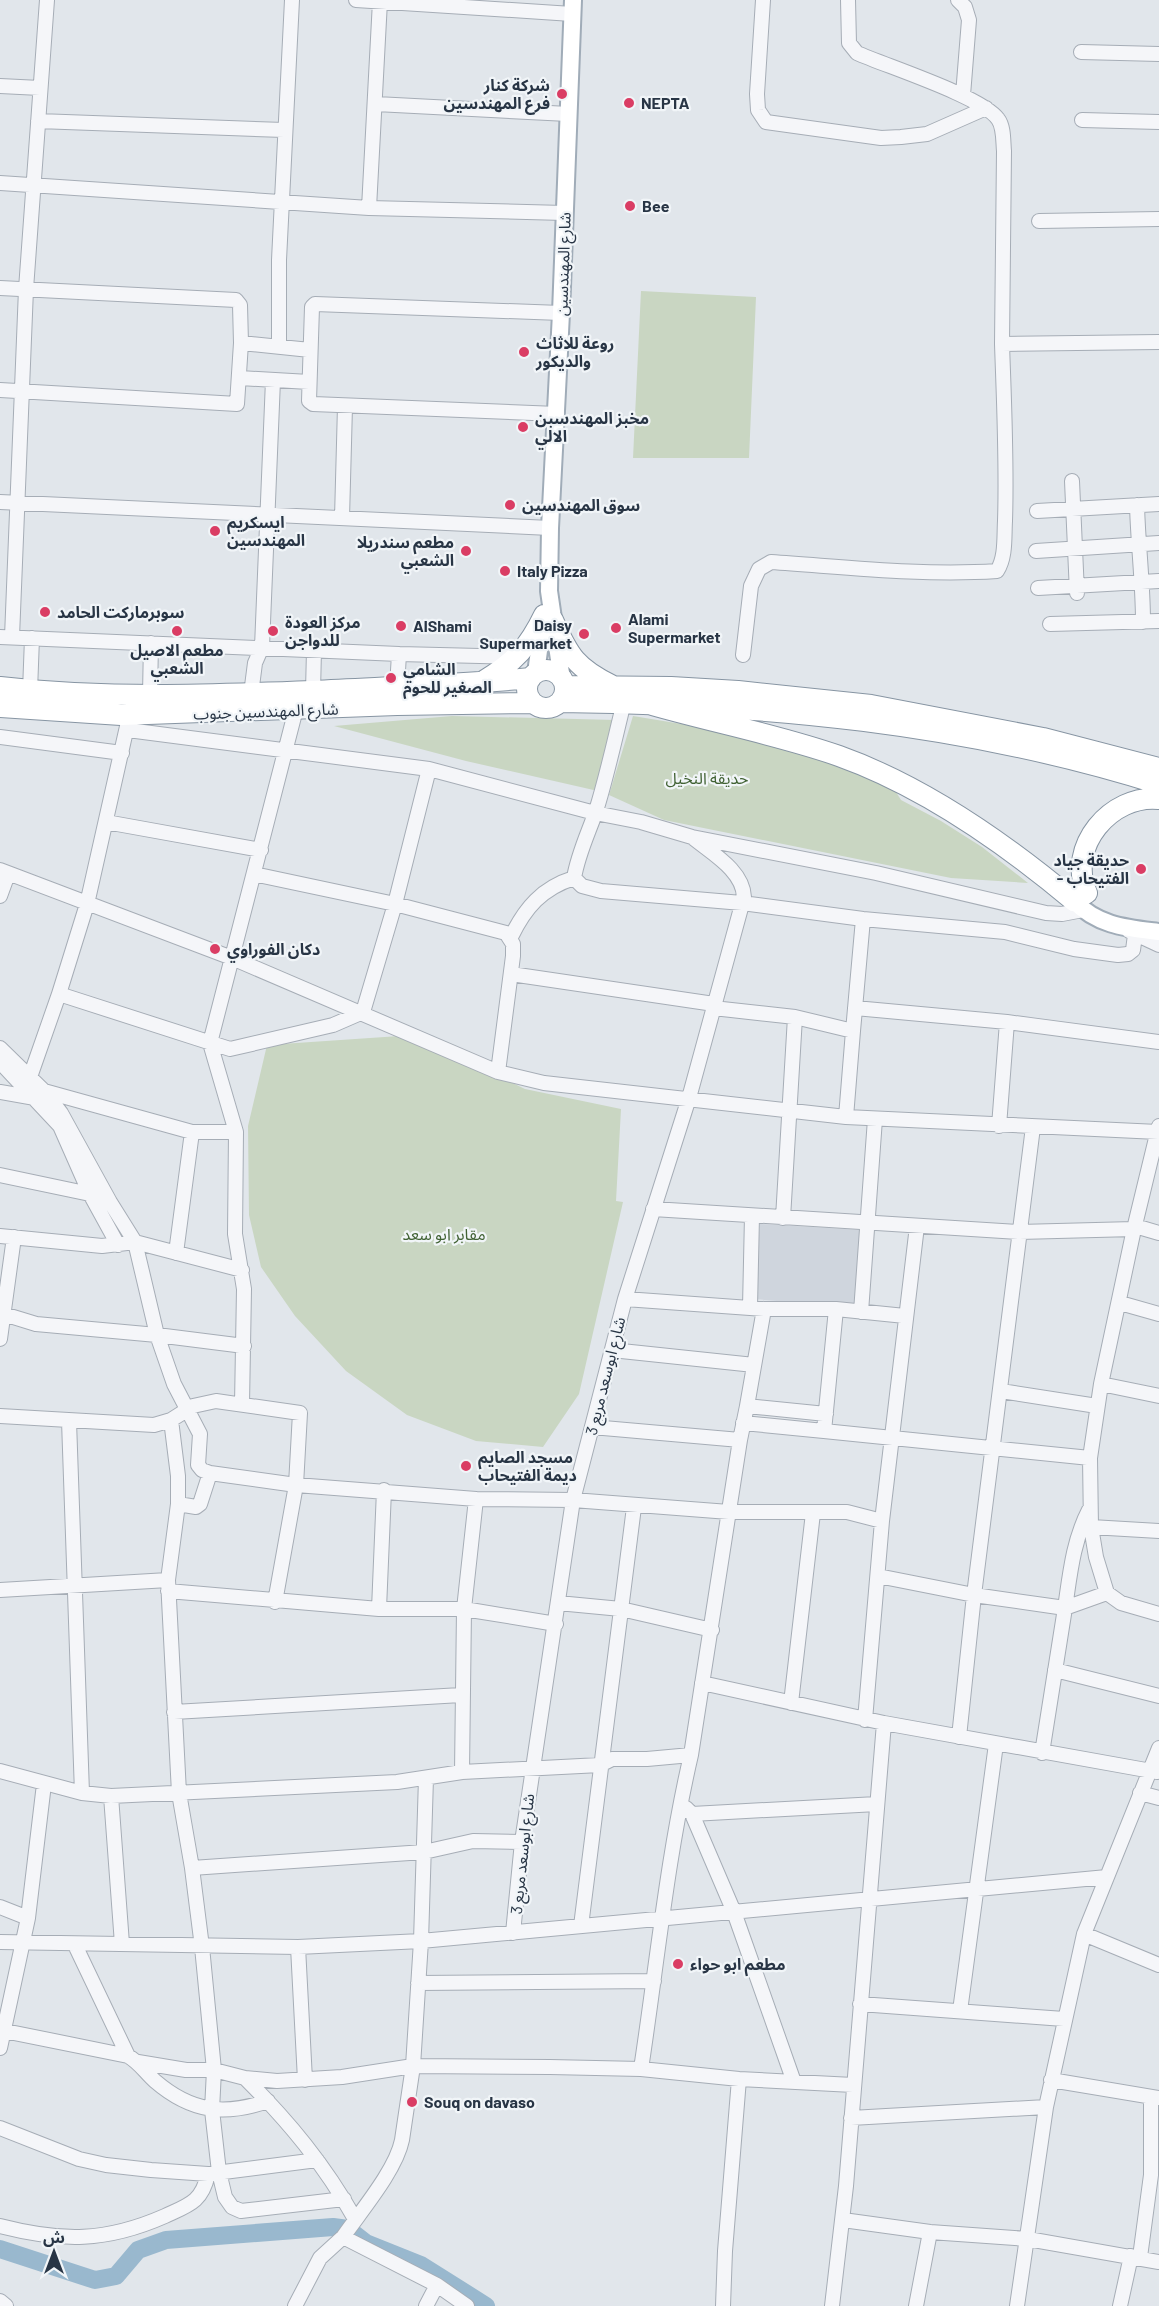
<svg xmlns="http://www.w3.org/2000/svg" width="1159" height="2306" viewBox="0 0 1159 2306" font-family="Barlow,'Noto Sans Arabic',sans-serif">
<rect width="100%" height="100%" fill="#e1e6eb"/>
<path fill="#cfd5dd" d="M760,1224L861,1230L858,1308L754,1299Z"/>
<path fill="#c9d6c2" d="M641,291L756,297L749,458H633Z
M452,716L616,720L598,791L466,761L334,726Z
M633,716L718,730L772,742L891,784L901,800L941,821L982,847L1028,883L951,878L664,820L609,795Z
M414,1035L525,1089L621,1109L616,1201L623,1202L579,1394L543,1447L476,1441L407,1415L346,1371L295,1316L261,1267L249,1215L248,1126L267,1045Z"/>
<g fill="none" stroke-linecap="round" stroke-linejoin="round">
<path stroke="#99b8ce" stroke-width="18" d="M0,2249L95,2280L116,2276L138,2250L166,2240L333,2227L348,2229L366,2243L421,2265L486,2306"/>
<defs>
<path id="minor" d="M356,0L572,14
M763,0L757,94L758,110L766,122L881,138L901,137L927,134L986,108
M848,0L849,43L857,53C886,66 983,97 998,119C1004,127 1003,141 1004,151L1002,344L1159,342
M958,0L965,7L969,20L963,95
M1081,52L1159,54
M0,86L40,88
M376,104L568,114
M1082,120L1159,122
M38,121L284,130
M0,183L369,208L564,213
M369,208L380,1
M1039,221L1159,219
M0,288L236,300L240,305L241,343L237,404L0,390
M241,343L310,350
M279,347V260L292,0
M240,378L309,382
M557,414L313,404L309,401L312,307L315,304L561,313
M1072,481L1077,593
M0,502L550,528
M1137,505C1138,544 1143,583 1143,622
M1037,511L1159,504
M342,518L345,406
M1036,551L1159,543
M1038,588L1159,581
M1050,624L1159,621
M0,637L399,654L397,687
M12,637L26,289L47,0
M399,654L518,657
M743,655L751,586L759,569L771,562C846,567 922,576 997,571C1006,557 1004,537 1005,521C1007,462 1004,403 1002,344
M30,691L32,638
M313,691L314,650
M150,694L151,643
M251,694L255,663L262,647L273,380
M624,702C615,738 607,776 596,811C588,834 578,854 574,878L582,886L601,891L742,903L863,919L1005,932L1074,949L1118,955L1128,954L1133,950L1135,935
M128,730L429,769L595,813L641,822L692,837L876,873L1046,913L1062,914L1083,910
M0,737L122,753
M106,822L261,850
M0,870L232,958L498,1072L544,1083L846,1117L1158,1132
M254,874L395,904L506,933L513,944V956L498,1072
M0,896L8,874
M1129,931L1159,945
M511,937C525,908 542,888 574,878
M511,974L714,1004
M59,994L230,1049L333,1025L363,1012L395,904L429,769
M713,1008L795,1017L853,1031L863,919
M855,1008L1007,1022L1159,1042
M0,1048L44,1091L61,1113L110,1202L135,1242L157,1335L174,1384L200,1434L198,1465L202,1470L210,1473
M0,1062L60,1126L90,1194L118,1245
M30,1077L59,994L87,904L128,722
M0,1092L35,1098L44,1091L192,1132H236
M846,1117L853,1031
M999,1126L1007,1022
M1159,1126L1134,1229L1101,1384L1090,1458L1091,1527L1096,1557L1107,1593L1121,1603L1159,1614
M0,1175L90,1194
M653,1209L1019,1232L1134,1229
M783,1218L795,1017
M1135,1226L1159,1233
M0,1236L102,1246L135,1242L242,1270
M176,1253L192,1132
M625,1299L764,1309H836L905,1316
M1120,1303L1159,1314
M750,1307L752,1216
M836,1309L824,1431L1090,1458
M861,1312L875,1119
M0,1313L36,1324L157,1335L244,1346
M0,1339L14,1237
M612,1350L754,1365
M1101,1384L1159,1396
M1001,1391L1097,1406
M242,1404L244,1289L235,1234L236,1132L210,1043L296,709
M747,1406L764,1309
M0,1416L154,1425L171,1420L193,1406L216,1401L300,1413L296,1485L275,1602
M171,1420L178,1476V1504L168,1580L179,1793L192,1868L202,1947L214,2070L212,2110L219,2172L225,2197L232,2207L241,2211L344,2199
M69,1421L82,1793
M743,1423L824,1431
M592,1427L740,1440
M178,1504L196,1507L200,1504L210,1473L296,1485L476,1499L573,1500L729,1512H847L882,1521L917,1226
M1091,1527L1159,1531
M878,1576L974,1595L1065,1608C1070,1574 1073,1541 1089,1510
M0,1590L168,1580
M168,1591L379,1609H464L556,1624
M558,1603L621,1609L712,1630
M379,1609L384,1490
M1055,1670L1159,1696
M702,1683L884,1723L1157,1772
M791,1703L813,1513
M174,1712L461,1695
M865,1720L882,1521
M959,1737L974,1595L1033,1127
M1042,1753L1065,1608L1107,1593
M0,1771L82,1793L111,1796L397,1782L462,1772L600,1765L612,1759H647L691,1755
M462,1772L464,1609L476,1499
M1140,1793L1159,1798
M111,1796L122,1944
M686,1808L692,1814L877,1804
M692,1814L734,1912L794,2082
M192,1868L424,1852L473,1841L522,1842
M0,1907L28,1918L0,2048
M28,1918L44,1784
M581,1926L634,1507
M513,1933L522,1842L573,1500L625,1299L689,1098L744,897C743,870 711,853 692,837
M1084,1934L1159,1965
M0,1942L298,1947L421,1941L1107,1877
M75,1945L128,2056C139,2062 145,2072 155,2081C191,2112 224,2116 268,2101
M298,1947L305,2080
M418,1983L654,1981
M860,2004L1064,2019
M960,2011L996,1744
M0,2030L128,2056
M138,2062L186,2070H214L245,2078L277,2081L342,2077L413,2066L550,2067L641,2069L739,2079L853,2085
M641,2069C657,1964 667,1858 691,1755L740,1440L747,1406L826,1414
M245,2078C289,2122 324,2164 355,2219
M1051,2080L1159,2098
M851,2118L1046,2107
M0,2128L79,2159L106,2165L151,2170L208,2174L317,2160
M843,2220L930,2232L1028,2239L1159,2262
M0,2226C62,2242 106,2242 165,2216C189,2205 202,2202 208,2174
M343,2237C361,2211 396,2170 402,2140L413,2066L421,1941L426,1778
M1140,2257L1151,2175V2098
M0,2301L6,2306
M295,2306L320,2258L343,2237L437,2285L467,2306
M426,2306L437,2285
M723,2306L725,2251L739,2079
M832,2306L846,2186L884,1723
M916,2306L930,2232
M1017,2306L1046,2107L1084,1934L1159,1748
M1120,2306L1131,2256"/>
<path id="major" d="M536,673L543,621
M562,680L549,591L550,528L561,313L573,0
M1074,901C1098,926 1127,928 1159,932"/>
<path id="highway" d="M553,620C569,656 576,668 613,686
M527 689a19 19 0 1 1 38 0a19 19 0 1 1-38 0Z
M485,680C515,662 529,646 544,615
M565,686L671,687L738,691L871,705L1043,738L1159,768
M0,687C104,699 209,695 313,691C386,687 459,685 531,678
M560,702C762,704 966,723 1159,784
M645,703C710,722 776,734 839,756C923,786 1006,844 1074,901L1087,893C1066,847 1111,794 1159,799
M0,707L121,715L397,705L533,703"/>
</defs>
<use href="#minor" stroke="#a6adb6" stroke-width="16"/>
<use href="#major" stroke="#a0acb8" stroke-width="20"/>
<use href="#highway" stroke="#8795a3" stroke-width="22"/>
<use href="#minor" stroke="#f5f6f9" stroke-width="14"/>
<use href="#major" stroke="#fff" stroke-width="16"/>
<use href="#highway" stroke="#fff" stroke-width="20"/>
</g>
<g fill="#da3d64" stroke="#f1f5f8" stroke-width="2">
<circle cx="562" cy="94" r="6"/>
<circle cx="629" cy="103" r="6"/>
<circle cx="630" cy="206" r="6"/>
<circle cx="524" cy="352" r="6"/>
<circle cx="523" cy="427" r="6"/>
<circle cx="510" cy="505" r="6"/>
<circle cx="215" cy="531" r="6"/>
<circle cx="466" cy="551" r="6"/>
<circle cx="505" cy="571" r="6"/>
<circle cx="45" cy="612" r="6"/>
<circle cx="401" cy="626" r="6"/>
<circle cx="616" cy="628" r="6"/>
<circle cx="177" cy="631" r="6"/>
<circle cx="273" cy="631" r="6"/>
<circle cx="584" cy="634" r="6"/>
<circle cx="391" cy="678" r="6"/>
<circle cx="1141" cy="869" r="6"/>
<circle cx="215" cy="949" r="6"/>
<circle cx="466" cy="1466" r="6"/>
<circle cx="678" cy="1964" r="6"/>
<circle cx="412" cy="2102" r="6"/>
</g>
<g text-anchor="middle" stroke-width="4.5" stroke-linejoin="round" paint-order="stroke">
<g font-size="16" font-weight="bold" fill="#283545" stroke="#f1f5f8" text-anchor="start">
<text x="550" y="91" text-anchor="end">شركة كنار<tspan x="550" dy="18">فرع المهندسين</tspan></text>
<text x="641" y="109">NEPTA</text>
<text x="642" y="212">Bee</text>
<text x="536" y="349">روعة للاثاث<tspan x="536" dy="18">والديكور</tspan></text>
<text x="535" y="424">مخبز المهندسبن<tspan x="535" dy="18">الالي</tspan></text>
<text x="522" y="511">سوق المهندسين</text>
<text x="227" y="528">ايسكريم<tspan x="227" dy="18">المهندسين</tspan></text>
<text x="454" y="548" text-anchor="end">مطعم سندريلا<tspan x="454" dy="18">الشعبي</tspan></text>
<text x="517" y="577">Italy Pizza</text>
<text x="57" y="618">سوبرماركت الحامد</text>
<text x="628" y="625">Alami<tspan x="628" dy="18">Supermarket</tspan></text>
<text x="285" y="628">مركز العودة<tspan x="285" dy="18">للدواجن</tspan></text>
<text x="572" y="631" text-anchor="end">Daisy<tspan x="572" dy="18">Supermarket</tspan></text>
<text x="413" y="632">AlShami</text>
<text x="177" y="656" text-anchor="middle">مطعم الاصيل<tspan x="177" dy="18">الشعبي</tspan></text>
<text x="403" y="675">الشامي<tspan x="403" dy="18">الصغير للحوم</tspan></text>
<text x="1129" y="866" text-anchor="end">حديقة جياد<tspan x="1129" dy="18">- الفتيحاب</tspan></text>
<text x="227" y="955">دكان الفوراوي</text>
<text x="478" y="1463">مسجد الصايم<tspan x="478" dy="18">ديمة الفتيحاب</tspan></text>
<text x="690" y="1970">مطعم ابو حواء</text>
<text x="424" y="2108">Souq on davaso</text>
</g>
<g font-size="16" fill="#283545" stroke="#f1f5f8">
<text transform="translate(563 264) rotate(-88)" y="6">شارع المهندسين</text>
<text transform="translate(266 711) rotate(-2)" y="6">شارع المهندسين جنوب</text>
<text transform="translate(605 1376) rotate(-76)" y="6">شارع ابوسعد مربع 3</text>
<text transform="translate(522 1854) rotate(-84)" y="6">شارع ابوسعد مربع 3</text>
</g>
<g font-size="16" fill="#416234" stroke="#f1f5f8">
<text x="707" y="784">حديقة النخيل</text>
<text x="444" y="1240">مقابر ابو سعد</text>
</g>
</g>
<g transform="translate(54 2252)" stroke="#f1f5f8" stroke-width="4.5" paint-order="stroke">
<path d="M0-4.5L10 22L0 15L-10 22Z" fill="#283545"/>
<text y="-9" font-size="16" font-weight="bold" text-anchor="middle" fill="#283545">ش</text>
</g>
</svg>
